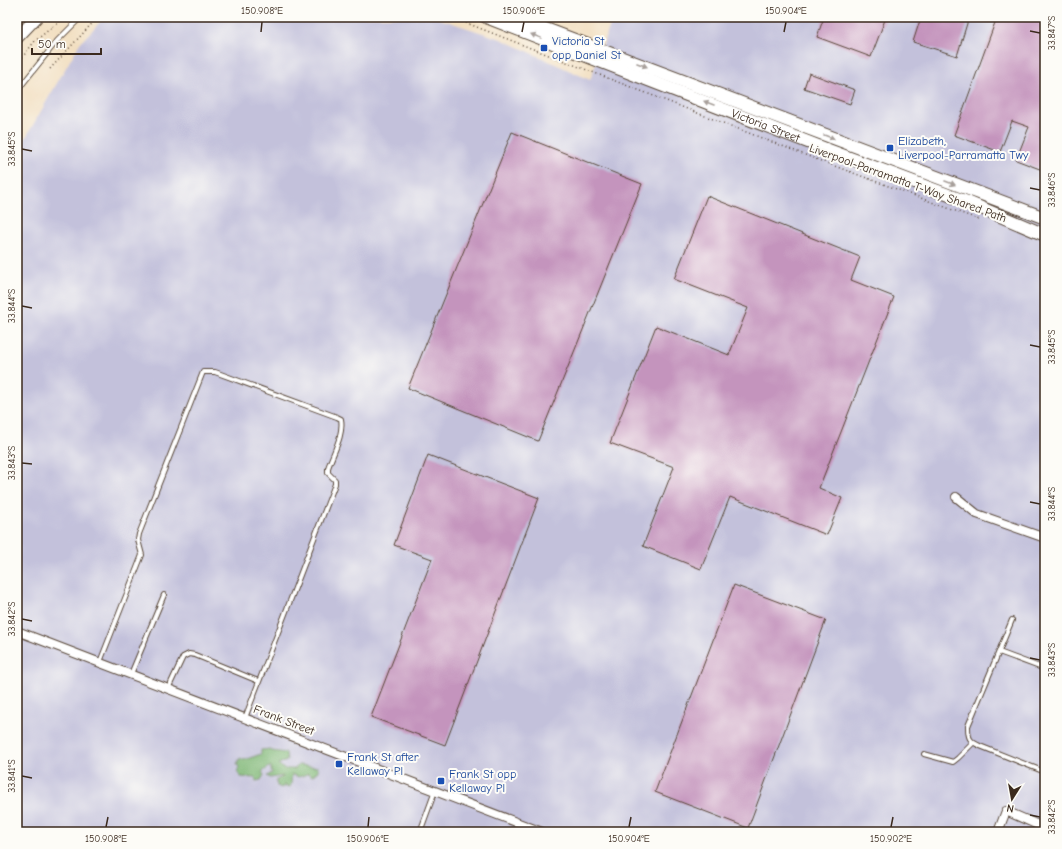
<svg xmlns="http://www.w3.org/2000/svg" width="1062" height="849" viewBox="0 0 1062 849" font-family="'Comic Neue',sans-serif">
<rect width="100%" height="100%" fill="#fdfcf7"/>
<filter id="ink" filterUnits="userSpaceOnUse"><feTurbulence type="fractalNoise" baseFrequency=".025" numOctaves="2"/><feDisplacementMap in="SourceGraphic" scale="8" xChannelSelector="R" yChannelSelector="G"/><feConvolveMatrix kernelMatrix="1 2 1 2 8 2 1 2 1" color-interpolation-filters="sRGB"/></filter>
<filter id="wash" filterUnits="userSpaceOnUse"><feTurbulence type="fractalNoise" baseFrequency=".012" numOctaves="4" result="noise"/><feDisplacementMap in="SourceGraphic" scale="16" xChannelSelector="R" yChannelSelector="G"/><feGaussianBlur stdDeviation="0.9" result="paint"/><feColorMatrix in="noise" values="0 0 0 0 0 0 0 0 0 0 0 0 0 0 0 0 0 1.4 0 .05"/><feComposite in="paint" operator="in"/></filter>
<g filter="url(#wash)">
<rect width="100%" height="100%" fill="#f2dfc1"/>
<path fill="#c3c1db" d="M105,17H434L501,39L590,80L613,17H1045V832H17V153L80,43Z"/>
<path fill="#7db674" stroke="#5c7049" d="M270,749L272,751L286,753L287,761L278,764L284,769H295L298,765L318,767V771L312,776L308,773C303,776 298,779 292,774C291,779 292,783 290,787H285V784L282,788L277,786L276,780L283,777V776L270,778L267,776L272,773L271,771V766L262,772L264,775L261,780L256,781L255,778L241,777L237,772L239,767L237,764L240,758L244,760L261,754V750Z"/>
<g id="blocks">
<path fill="#c494bd" d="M824,17H886L871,57L817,37Z
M921,17H969L957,56L913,42Z
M997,17H1045V171L1016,160L1029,127L1012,121L1000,152L954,135Z
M809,73L855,90L850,104L804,88Z
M512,132L642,184L538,441L408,388Z
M707,196L860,257L851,280L894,297L819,488L842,498L827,535L730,497L701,569L643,546L674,467L610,443L656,326L729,355L748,308L674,279Z
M428,455L539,498L445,745L371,717L432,559L394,545Z
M734,585L826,620L748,828L655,792Z"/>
</g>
</g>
<g filter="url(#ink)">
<use href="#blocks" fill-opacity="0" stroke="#564536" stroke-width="1"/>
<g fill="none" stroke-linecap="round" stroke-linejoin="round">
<defs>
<path id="lane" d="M17,91L57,41L81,17
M1012,620L968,726C968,738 969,741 980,746L1045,772
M999,652L1045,669
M100,662L142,555L138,540L139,534L203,372H215L337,417L341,419C344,435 333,453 328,468V473L335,480V484L245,718
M131,674L164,595
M168,689L183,657L189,654L195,655L258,681
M924,754L953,762L958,758L973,743
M420,832L435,791"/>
<path id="street" d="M956,497L977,514L1045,538
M17,631L542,832
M998,832L1006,811L1038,825L1044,832"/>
<path id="secondary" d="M17,38L37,17
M1044,832L1045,830"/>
<g id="primary">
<path id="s1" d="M486,17L826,149L965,201L1045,235"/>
<path d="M514,17L1045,218"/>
</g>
</defs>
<use href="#lane" stroke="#564536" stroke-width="6"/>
<use href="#street" stroke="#564536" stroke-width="10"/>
<use href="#secondary" stroke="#564536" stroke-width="13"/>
<use href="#primary" stroke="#564536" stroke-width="14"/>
<path stroke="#564536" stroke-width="1.5" stroke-dasharray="1 3" stroke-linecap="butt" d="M451,17L813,158L980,220
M17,64L35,41L65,17
M50,69L98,17"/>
<use href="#lane" stroke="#fff" stroke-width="4"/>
<use href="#street" stroke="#fff" stroke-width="8"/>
<use href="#secondary" stroke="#fff" stroke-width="11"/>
<use href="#primary" stroke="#fff" stroke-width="12"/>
</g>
<defs><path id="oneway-solid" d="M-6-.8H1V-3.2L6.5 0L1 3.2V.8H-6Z"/></defs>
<g fill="#a79f9a">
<use href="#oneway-solid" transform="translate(536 36) rotate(-159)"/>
<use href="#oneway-solid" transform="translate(642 65) rotate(21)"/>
<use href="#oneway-solid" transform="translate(709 103) rotate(-159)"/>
<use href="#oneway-solid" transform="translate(829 137) rotate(21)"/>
<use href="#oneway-solid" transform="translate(950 183) rotate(21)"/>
</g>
</g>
<path fill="none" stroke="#3b2a1e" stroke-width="1.5" d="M1030,31L1040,33M261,32L262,22M522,32L524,22M784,32L786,22M22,149L32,151M1030,188L1040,190M22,306L32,308M1030,345L1040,347M22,463L32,464M1030,502L1040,504M22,619L32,621M1030,658L1040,660M22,776L32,778M1030,815L1040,817M106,827L108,817M368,827L369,817M629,827L631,817M891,827L893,817"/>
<g fill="#1a4fb4" stroke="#fdfcf7" stroke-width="1.5">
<rect x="540" y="44" width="8" height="8" rx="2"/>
<rect x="886" y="144" width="8" height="8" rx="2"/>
<rect x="335" y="760" width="8" height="8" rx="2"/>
<rect x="437" y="777" width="8" height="8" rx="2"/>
</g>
<g text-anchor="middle" stroke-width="4" stroke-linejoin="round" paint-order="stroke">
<g font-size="12" fill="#164399" stroke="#fdfcf7" text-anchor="start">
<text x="552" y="45">Victoria St<tspan x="552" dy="14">opp Daniel St</tspan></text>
<text x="898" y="145">Elizabeth,<tspan x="898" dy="14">Liverpool-Parramatta Twy</tspan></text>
<text x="347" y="761">Frank St after<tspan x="347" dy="14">Kellaway Pl</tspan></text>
<text x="449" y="778">Frank St opp<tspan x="449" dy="14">Kellaway Pl</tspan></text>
</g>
<g font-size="12" fill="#3b2a1e" stroke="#fdfcf7">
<text dy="4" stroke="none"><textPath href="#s1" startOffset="300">Victoria Street</textPath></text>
<text transform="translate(908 183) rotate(20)" y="4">Liverpool-Parramatta T-Way Shared Path</text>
<text transform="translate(284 720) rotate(21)" y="4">Frank Street</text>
</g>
</g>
<rect width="1062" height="849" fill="none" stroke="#fdfcf7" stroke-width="44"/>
<g transform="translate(1012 799) rotate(191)" stroke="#fdfcf7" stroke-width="3" paint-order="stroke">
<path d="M0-3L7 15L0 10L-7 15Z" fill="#3b2a1e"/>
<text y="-6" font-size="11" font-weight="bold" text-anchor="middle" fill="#3b2a1e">N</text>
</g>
<path d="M32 48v6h69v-6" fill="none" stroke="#3b2a1e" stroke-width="2"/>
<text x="38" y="48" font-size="12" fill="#3b2a1e" stroke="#fdfcf7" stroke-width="3" paint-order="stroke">50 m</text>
<rect x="22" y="22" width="1018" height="805" fill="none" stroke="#3b2a1e" stroke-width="1.5"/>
<g font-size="10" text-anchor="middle" fill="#3b2a1e">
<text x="262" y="14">150.908°E</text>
<text x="524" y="14">150.906°E</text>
<text x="786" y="14">150.904°E</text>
<text transform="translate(1051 33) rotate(-90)" y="4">33.847°S</text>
<text transform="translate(11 149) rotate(-90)" y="4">33.845°S</text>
<text transform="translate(1051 190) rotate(-90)" y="4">33.846°S</text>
<text transform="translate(11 306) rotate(-90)" y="4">33.844°S</text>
<text transform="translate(1051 347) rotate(-90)" y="4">33.845°S</text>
<text transform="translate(11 463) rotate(-90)" y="4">33.843°S</text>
<text transform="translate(1051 504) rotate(-90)" y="4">33.844°S</text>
<text transform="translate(11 619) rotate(-90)" y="4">33.842°S</text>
<text transform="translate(1051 660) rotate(-90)" y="4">33.843°S</text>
<text transform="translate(11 776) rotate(-90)" y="4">33.841°S</text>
<text transform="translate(1051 817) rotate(-90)" y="4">33.842°S</text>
<text x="106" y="842">150.908°E</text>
<text x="368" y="842">150.906°E</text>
<text x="629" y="842">150.904°E</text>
<text x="891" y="842">150.902°E</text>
</g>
</svg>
